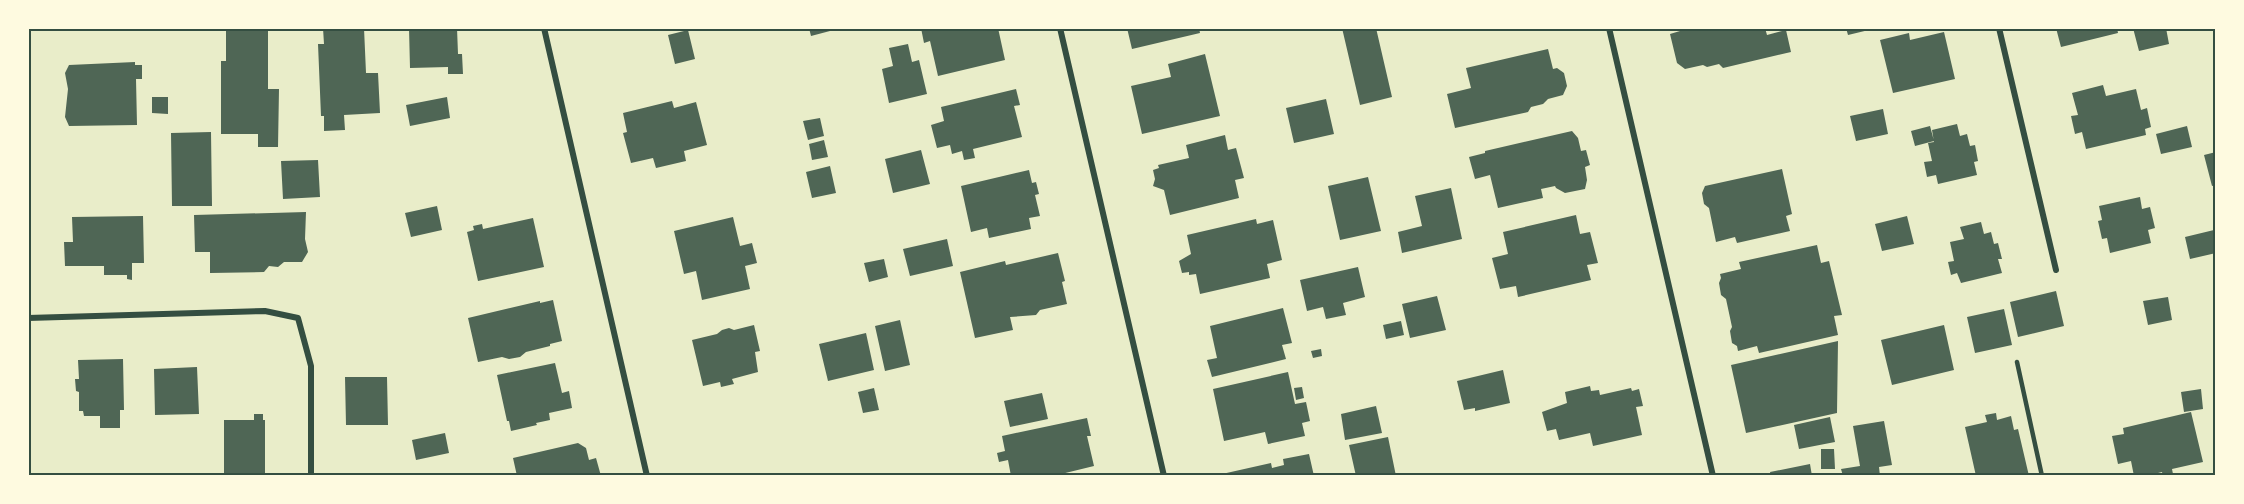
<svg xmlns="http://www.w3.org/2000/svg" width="2244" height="504" viewBox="0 0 2244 504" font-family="'PT Serif',serif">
<rect width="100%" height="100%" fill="#e9edc9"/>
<path fill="#4f6655" d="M323,28H364L366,73H378L380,113L344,115L345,130L324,131V116H321L318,44H324Z
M409,28H457L458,54H462L463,74H448V67L410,68Z
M809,28H829L830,31L811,36Z
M921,28H998L1005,60L938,76L930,41L924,43Z
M1127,28H1199L1200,33L1132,49Z
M1342,28H1376L1392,97L1360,105Z
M1680,28H1765L1767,35L1786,30L1791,52L1723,68L1719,64L1707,67L1703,65L1685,69L1677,63L1670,34L1680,31Z
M1846,28H1872L1873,29L1848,35Z
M2056,28H2117L2118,33L2061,47Z
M2133,28H2166L2169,44L2139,51Z
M226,29H268V89H279L278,147H258V134H221V61H226Z
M688,30L695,59L675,64L668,35Z
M1944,32L1955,79L1893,93L1880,40L1909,33L1910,40Z
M908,44L912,62L919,60L927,94L889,103L882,69L893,66L889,48Z
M1548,49L1553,69L1557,68L1564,73L1567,86L1563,95L1548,99L1543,104L1531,107L1528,112L1455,128L1447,94L1471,88L1466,68Z
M1205,54L1220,116L1142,134L1131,86L1171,77L1168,64Z
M135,62V65H142V79H136L137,125L69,126L65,117L68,89L65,73L69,65Z
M2103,85L2106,96L2136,89L2141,110L2147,108L2151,127L2145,129L2146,135L2086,149L2082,132L2075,134L2071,116L2078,115L2072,93Z
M1016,89L1020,105L1014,106L1022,137L973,149L975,158L964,160L962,151L952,154L950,145L937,148L931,125L944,121L941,107Z
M152,97H168V114L152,113Z
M447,97L450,118L410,126L406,105Z
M1326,99L1334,134L1294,143L1286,108Z
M672,101L674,108L696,102L707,145L684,151L686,161L656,168L653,158L631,163L623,133L627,132L623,113Z
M1883,109L1888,134L1856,141L1850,116Z
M820,118L824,136L808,140L803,121Z
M1957,124L1960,136L1967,134L1970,146L1975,145L1978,161L1974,162L1977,175L1938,184L1936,175L1927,177L1924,162L1932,161L1928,143L1934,142L1932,130Z
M1930,126L1934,141L1915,146L1911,131Z
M2187,126L2192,147L2161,154L2156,134Z
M1572,131L1578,138L1581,151L1586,150L1590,165L1585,167L1587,180L1585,189L1565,193L1556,188L1555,186L1541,189L1543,198L1498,208L1490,175L1475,179L1469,157L1485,153V151Z
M211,132L212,206H172L171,133Z
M1225,135L1228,150L1236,148L1244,178L1235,180L1239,198L1170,215L1164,190L1153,186L1155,179L1153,170L1159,168L1158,165L1189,158L1186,145Z
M824,140L828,157L812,160L809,144Z
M921,150L930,184L893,193L885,159Z
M2216,152V185L2212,186L2204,155Z
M318,160L320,197L283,199L281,161Z
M830,166L836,193L812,198L806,172Z
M1782,169L1792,214L1786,216L1790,231L1737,243L1735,237L1716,242L1709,208L1704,204L1702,193L1705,186Z
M1029,170L1032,183L1036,182L1039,194L1035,195L1040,216L1029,218L1031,229L989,238L987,228L971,232L961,186Z
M1368,177L1381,231L1340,240L1328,186Z
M1451,188L1462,239L1402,253L1398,232L1422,226L1415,196Z
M2140,197L2142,209L2150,207L2155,228L2148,230L2151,243L2110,253L2107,238L2102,239L2098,221L2102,220L2099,206Z
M437,206L442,230L411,237L405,213Z
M306,212L305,239L308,252L302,262H284L278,267L269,266L264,272L210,273V252H195L194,215Z
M1576,215L1580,234L1590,232L1598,263L1587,265L1591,280L1518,297L1516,286L1500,289L1492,258L1508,254L1503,232Z
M143,216L144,263H132V280L127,279V275H104V266H65L64,242H73L72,217Z
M1907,216L1914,244L1882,251L1875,224Z
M733,217L740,246L752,243L757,263L745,266L750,289L702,300L696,271L684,274L674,231Z
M533,218L544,267L478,281L467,232L474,230L473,226L482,224L483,229Z
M1256,219L1257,224L1273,220L1282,260L1267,264L1270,278L1200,294L1196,274L1189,275V272L1182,273L1179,261L1191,254L1187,235Z
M1981,222L1984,234L1991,232L1994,244L1998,243L2002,259H1998L2002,273L1961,283L1957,273L1951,275L1948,262L1954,261L1950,242L1964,239L1960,227Z
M2214,230L2216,253L2190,259L2185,237Z
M947,239L953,266L910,276L903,249Z
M1817,245L1821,263L1829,261L1842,315L1834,316L1838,335L1759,353L1757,346L1738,351L1737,346L1732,343L1730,331L1732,327L1726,299L1721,295L1719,283L1721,278L1720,274L1741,269L1739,262Z
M1058,253L1065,281L1062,282L1067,304L1040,310L1036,315L1010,317L1013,330L975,338L960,272L1005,261L1006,265Z
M884,259L888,277L869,282L864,263Z
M1358,267L1365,297L1343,303L1346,315L1326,319L1323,307L1307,311L1300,280Z
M2056,291L2064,326L2018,337L2010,302Z
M1437,296L1446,330L1410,338L1402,304Z
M2168,297L2172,320L2148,325L2143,301Z
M553,300L562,341L550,344V346L526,352L520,357L509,359L502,357L478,362L468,318L540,301V303Z
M1283,308L1292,343L1282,345L1286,359L1212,377L1207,360L1217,358L1210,326Z
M2004,309L2012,345L1975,353L1967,317Z
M900,320L910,365L885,371L875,326Z
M1401,321L1404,335L1386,339L1383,325Z
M754,325L760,351L755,352L758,372L732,379L734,384L721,387L720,382L703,386L692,340L717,334L722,330L729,328L734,330Z
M1944,325L1954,370L1892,385L1881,340Z
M866,333L874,370L828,381L819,344Z
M1838,341L1837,413L1746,433L1731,365Z
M1321,349L1322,356L1313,358L1311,351Z
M123,359L124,410H120V428H100V416H84L83,411H79V392L76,391L75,379H79L78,360Z
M555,363L562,393L569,391L572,408L549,413L550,420L536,423L537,425L511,431L509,421H507L497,375Z
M197,367L199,414L155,415L154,369Z
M1503,370L1510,403L1475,411V408L1464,410L1457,381Z
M1288,372L1295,404L1306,402L1310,421L1302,423L1305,436L1268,444L1265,432L1224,441L1213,389Z
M345,377H387L388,425H346Z
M1590,386L1591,391L1599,390L1600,395L1631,388L1632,391L1639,389L1643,406L1636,407L1642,435L1593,446L1590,433L1559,440L1556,429L1547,431L1542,412L1567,403L1565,392Z
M1302,387L1304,398L1296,400L1294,388Z
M874,388L879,410L863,413L858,392Z
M2201,389L2203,409L2184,412L2181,392Z
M1042,393L1048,419L1010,427L1004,401Z
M1376,406L1382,433L1345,440L1341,414Z
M2191,412L2203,462L2172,469L2173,474L2166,476H2163L2162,472L2146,476H2134L2131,461L2118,464L2112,436L2124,434L2123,428Z
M1996,413L1997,420L2011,416L2014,430L2018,429L2029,476H1976L1965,427L1987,422L1985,415Z
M254,414H263V420H265V476H224V420H254Z
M1830,417L1835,442L1799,449L1794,425Z
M1087,418L1091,436H1087L1094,466L1053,476H1011L1008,460L999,462L997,453L1005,451L1002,436Z
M1884,421L1892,465L1879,467L1880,476H1843L1841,469L1860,466L1853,426Z
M445,433L449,453L416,460L412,440Z
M1388,437L1396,476H1356L1349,445Z
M578,443L586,448L589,460L596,458L601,476H517L513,458Z
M1821,449H1834L1835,469H1821Z
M1309,454L1314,476H1222V474L1271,463L1272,468L1284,465L1283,459Z
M1810,464L1812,476H1771L1770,472Z"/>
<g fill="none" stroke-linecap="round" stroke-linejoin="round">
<path stroke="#344e41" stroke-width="4.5" d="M2017,362L2042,476"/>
<path stroke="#344e41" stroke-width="6" d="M544,28L647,476
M1060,28L1164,476
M1609,28L1713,476
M1999,28L2056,270
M28,318L265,311L298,318L311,366V476"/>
</g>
<rect width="2244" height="504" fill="none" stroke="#fefae0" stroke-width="60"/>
<rect x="30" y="30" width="2184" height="444" fill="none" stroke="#344e41" stroke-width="2"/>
</svg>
